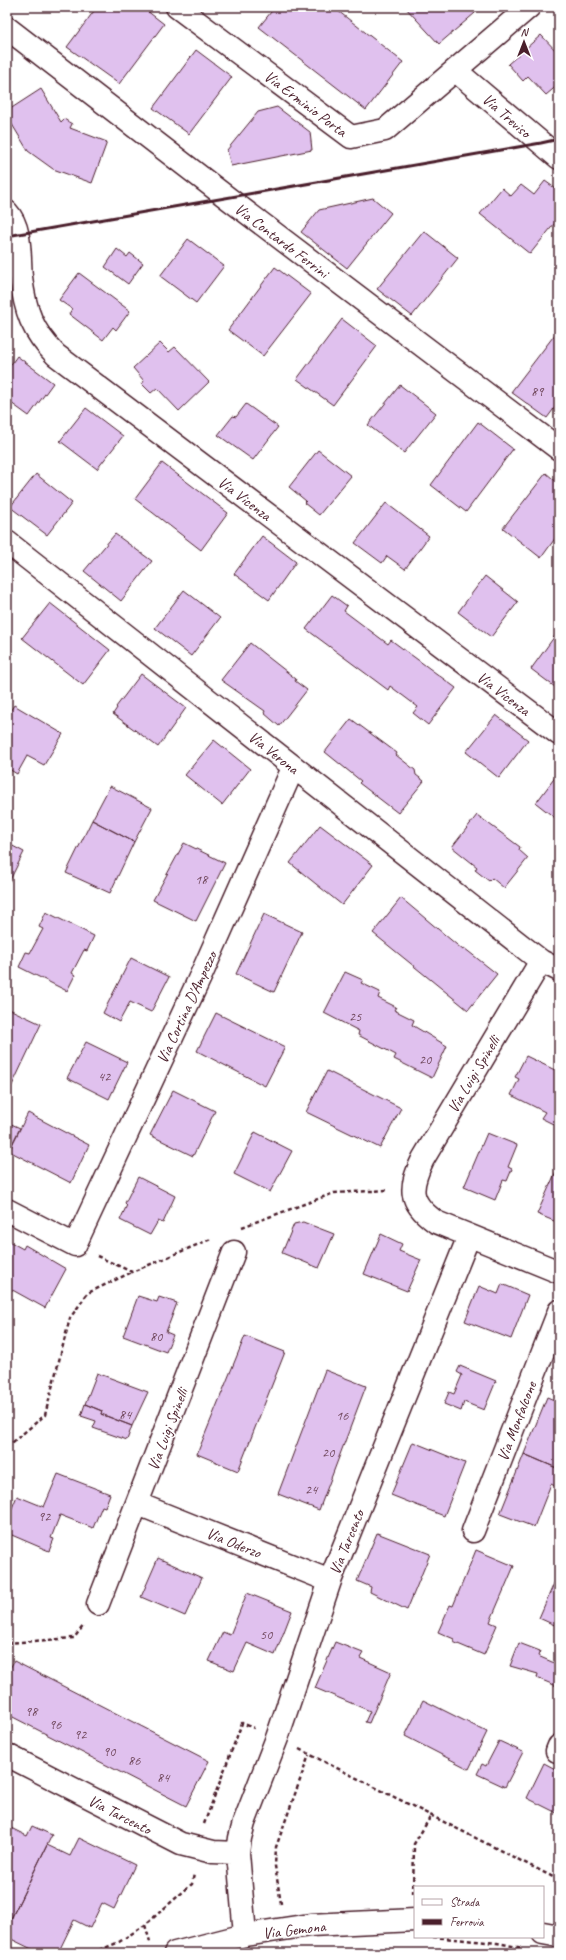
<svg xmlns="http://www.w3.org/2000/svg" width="566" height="1960" viewBox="0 0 566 1960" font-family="Caveat,sans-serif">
<rect width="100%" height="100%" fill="#fff"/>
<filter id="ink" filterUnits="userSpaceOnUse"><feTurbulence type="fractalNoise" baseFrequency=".025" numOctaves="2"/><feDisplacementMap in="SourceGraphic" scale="8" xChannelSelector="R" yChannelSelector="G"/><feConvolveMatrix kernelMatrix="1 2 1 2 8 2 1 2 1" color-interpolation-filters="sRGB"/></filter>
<g filter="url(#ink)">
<path fill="#e0c1ee" stroke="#4a1f2b" d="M97,7H142L164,24L119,84L67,47Z
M275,7H333L403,62L366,110L259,27Z
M405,7H469L475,13L439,44Z
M541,35L559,54V84L546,95L528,76L523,81L508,64Z
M196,50L232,77L189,134L153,108Z
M41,89L61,122L64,119L72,124L70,128L107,142L92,183L53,169L28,151L7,116V111Z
M277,107L310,132L312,150L231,166L227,150L258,112Z
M545,181L559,191V218L530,254L480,214L502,188L511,196L521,185L534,195Z
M373,198L391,213L347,268L301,232L319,210Z
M424,231L458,258L412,316L377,289Z
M188,239L224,266L196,303L160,276Z
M117,249L127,257L130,253L143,263L128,284L105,267Z
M275,267L311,294L263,356L228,330Z
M79,273L130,311L116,330L113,327L103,340L69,314L72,309L59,300Z
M342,319L377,346L333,405L297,379Z
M556,333L559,335V402L547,418L511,392Z
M160,343L169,352L175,347L209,382L179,411L157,388L151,393L142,384L144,381L133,368Z
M17,356L53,383L29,416L7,400V370Z
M400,385L436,413L404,453L368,425Z
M246,404L278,427L253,460L218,435L233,416L236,417Z
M86,408L123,436L97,469L60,441Z
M478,422L513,449L466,512L431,485Z
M318,450L351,476L319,515L304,503L306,501L289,487Z
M162,463L228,513L201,550L135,499Z
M546,473L559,484V533L541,558L503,528Z
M36,474L72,503L47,535L10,507Z
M386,503L429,536L405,569L387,556L382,563L355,543Z
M115,534L152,561L121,601L84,571Z
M262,536L296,562L269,600L234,574Z
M485,576L518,602L491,637L458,612Z
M184,590L220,618L191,656L155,628Z
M332,595L347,606L344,611L388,644L391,640L456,688L428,725L413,713L418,707L390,686L388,690L306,629Z
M50,603L110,650L83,685L22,638Z
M557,633L559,635V690L531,669Z
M250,643L296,679L295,681L307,690L279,726L264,713L265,711L221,680Z
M141,674L186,708L158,747L113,714L117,708L116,707Z
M14,705L63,734L44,765L27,756L17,774L7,768V716Z
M496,715L528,740L499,778L466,752Z
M351,719L397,753L396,755L415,770L416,775L424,781L398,813L359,783L361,781L325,752Z
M214,740L250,769L222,805L185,775Z
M559,772V821L536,803Z
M110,786L152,808L134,842L92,820Z
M477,815L520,847L519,850L528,858L504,888L492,878L489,881L475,870L477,867L452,847Z
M92,820L134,842L110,893L66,873Z
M320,825L373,865L342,905L290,863Z
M7,843L24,852L7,886Z
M184,843L225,863L196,921L153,900Z
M401,898L463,950L464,948L497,974L468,1010L373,933Z
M46,912L94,936L87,951L84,950L72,973L75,975L67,991L19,967L26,952L30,953L43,929L39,927Z
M264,914L302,932L274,992L236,974Z
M131,958L169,977L151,1012L130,1002L119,1022L103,1013Z
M345,972L363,980L361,983L380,992L378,998L396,1007L394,1010L414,1020L412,1025L447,1046L432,1078L394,1059L396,1055L358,1035L359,1031L324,1013Z
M7,1008L41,1024L7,1096Z
M216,1013L285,1047L265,1086L197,1051Z
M86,1042L127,1062L109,1099L67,1078Z
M526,1056L559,1072V1127L541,1118L545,1112L511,1095L519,1079L515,1077Z
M327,1071L401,1108L380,1148L306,1112Z
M173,1090L215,1111L193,1156L150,1135Z
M28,1113L89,1145L71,1183L9,1151Z
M7,1122L20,1128L7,1154Z
M255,1132L292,1151L270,1192L234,1174Z
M487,1133L517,1145L508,1167L512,1169L507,1181L503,1180L495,1200L464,1187Z
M557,1169L559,1170V1223L537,1214Z
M138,1177L175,1196L163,1223L158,1221L150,1235L120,1220L127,1205L125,1203Z
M303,1222L334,1234L319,1268L282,1253L294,1224Z
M381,1234L402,1244L399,1251L421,1260L407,1291L364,1274Z
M7,1240L23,1249L25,1245L66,1269L45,1308L7,1287Z
M502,1284L528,1295L511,1339L465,1321L479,1286L498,1294Z
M138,1296L157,1302L159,1297L177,1303L166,1332L173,1335L166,1352L123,1336Z
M245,1336L285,1352L238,1471L197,1454Z
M460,1366L496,1381L484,1410L464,1402L461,1411L444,1404L449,1392L454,1394L462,1375L457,1372Z
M325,1370L366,1386L319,1510L278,1494Z
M97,1373L148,1392L132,1426L101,1414L102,1411L85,1404Z
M547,1397L559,1402V1469L524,1454Z
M85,1404L102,1411L101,1414L132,1426L127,1440L93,1428L96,1421L81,1416Z
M413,1442L465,1463L444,1516L391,1495Z
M524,1454L559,1469V1475L555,1486L551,1484L534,1527L500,1514Z
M58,1474L110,1494L105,1507L102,1506L93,1528L60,1515L51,1538L54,1539L49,1551L7,1533V1520L17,1496L44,1507Z
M377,1533L430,1554L407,1610L370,1592L371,1587L357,1581Z
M476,1550L514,1566L490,1622L497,1625L484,1655L453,1642L454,1639L438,1632L450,1605L453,1606Z
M158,1558L202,1578L185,1616L141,1597Z
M555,1581L559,1583V1627L539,1618Z
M247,1593L292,1611L275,1655L247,1643L234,1671L209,1661L223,1632L230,1635Z
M335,1642L363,1653L360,1658L391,1672L369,1723L365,1722L370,1711L315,1688Z
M519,1643L540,1651L538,1656L559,1665V1687L537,1678L538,1674L510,1666Z
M14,1661L209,1761L186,1806L7,1714V1674Z
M423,1700L487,1732L469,1769L405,1736Z
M499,1741L523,1752L505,1787L477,1774L482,1764L486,1766Z
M544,1763L559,1771V1814L527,1798Z
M7,1826L27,1836L32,1826L52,1835L11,1919L7,1917Z
M79,1838L135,1865L114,1909L102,1903L90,1928L74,1920L58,1953H40L7,1937V1927L47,1845L70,1856Z"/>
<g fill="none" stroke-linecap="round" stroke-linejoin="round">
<defs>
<path id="minor" d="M177,7L351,137L385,130L529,7
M7,28L229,199L559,449
M456,71L559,158
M7,212C22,228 19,257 21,277C25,311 32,331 56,355L559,734
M7,542L541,961L559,970
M541,961L423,1159C409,1188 408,1202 436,1222L559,1272
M7,1210L75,1245L202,973L293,768
M138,1504L330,1581
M473,1531L559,1311
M98,1604L234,1252
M557,1751L559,1746
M7,1755L181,1844L213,1852L238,1853
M543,1933L559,1936
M245,1935L238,1853L240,1838L244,1823L277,1738L330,1581L469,1236
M175,1953L245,1935L310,1925L415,1920"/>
</defs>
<use href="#minor" stroke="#4a1f2b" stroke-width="25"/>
<path stroke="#4a1f2b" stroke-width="2.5" stroke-dasharray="4 3" stroke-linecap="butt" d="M554,939L559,931
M242,1227L334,1193L389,1190
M97,1256L132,1272L211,1239
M7,1447L45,1415L70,1318L88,1293L132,1272
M7,1643L74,1638L84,1625
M299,1749L559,1880
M204,1824L242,1723L254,1728
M413,1894L414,1844L431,1816
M281,1904L275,1866L276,1847L309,1755
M145,1925L151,1945
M433,1937L497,1943L523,1948
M93,1953L119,1942L145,1925L192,1884L194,1874"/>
<use href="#minor" stroke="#fff" stroke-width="22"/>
<path stroke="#4a1f2b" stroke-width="3" d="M7,236L541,143L559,139"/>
</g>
</g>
<g text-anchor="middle" stroke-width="3" stroke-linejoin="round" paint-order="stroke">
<g font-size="14" fill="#70485c">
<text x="537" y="396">89</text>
<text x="201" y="884">18</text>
<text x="355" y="1021">25</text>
<text x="425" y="1064">20</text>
<text x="104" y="1081">42</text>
<text x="156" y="1341">80</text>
<text x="125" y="1419">84</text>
<text x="342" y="1420">16</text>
<text x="328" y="1457">20</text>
<text x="311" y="1494">24</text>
<text x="44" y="1521">92</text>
<text x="266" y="1639">50</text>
<text x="31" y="1716">98</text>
<text x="55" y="1729">96</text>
<text x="80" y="1739">92</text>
<text x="109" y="1756">90</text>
<text x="134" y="1765">86</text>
<text x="163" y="1782">84</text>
</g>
<g font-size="16" fill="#4a1f2b" stroke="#fff">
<text transform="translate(306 103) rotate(37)" y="6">Via Erminio Porta</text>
<text transform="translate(507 115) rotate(41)" y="6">Via Treviso</text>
<text transform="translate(282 240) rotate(37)" y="6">Via Contardo Ferrini</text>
<text transform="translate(245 498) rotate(37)" y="6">Via Vicenza</text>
<text transform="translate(504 693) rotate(37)" y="6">Via Vicenza</text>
<text transform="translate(274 752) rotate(38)" y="6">Via Verona</text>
<text transform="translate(186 1007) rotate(-65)" y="6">Via Cortina D'Ampezzo</text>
<text transform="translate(473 1074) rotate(-59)" y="6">Via Luigi Spinelli</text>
<text transform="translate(516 1421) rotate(-69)" y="6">Via Monfalcone</text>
<text transform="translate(167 1429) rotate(-69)" y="6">Via Luigi Spinelli</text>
<text transform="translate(234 1542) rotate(22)" y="6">Via Oderzo</text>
<text transform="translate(346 1542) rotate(-68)" y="6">Via Tarcento</text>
<text transform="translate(120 1814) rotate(27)" y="6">Via Tarcento</text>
<text transform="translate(294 1929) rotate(-7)" y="6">Via Gemona</text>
</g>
</g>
<rect width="566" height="1960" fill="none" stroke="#fff" stroke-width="24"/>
<rect x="12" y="12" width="542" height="1936" fill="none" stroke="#4a1f2b" stroke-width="1.5" filter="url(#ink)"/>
<rect x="414" y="1886" width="130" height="52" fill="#ffffff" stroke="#b7a5aa"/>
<rect x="422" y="1899" width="20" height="6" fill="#ffffff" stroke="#b7a5aa"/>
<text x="450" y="1906" font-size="12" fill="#4a1f2b">Strada</text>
<rect x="422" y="1919" width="20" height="6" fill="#4a1f2b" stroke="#b7a5aa"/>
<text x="450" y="1926" font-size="12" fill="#4a1f2b">Ferrovia</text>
<g transform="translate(524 42)" stroke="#ffffff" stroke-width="3" paint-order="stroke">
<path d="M0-3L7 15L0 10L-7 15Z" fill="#4a1f2b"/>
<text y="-6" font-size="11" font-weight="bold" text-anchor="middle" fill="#4a1f2b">N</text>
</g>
</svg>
